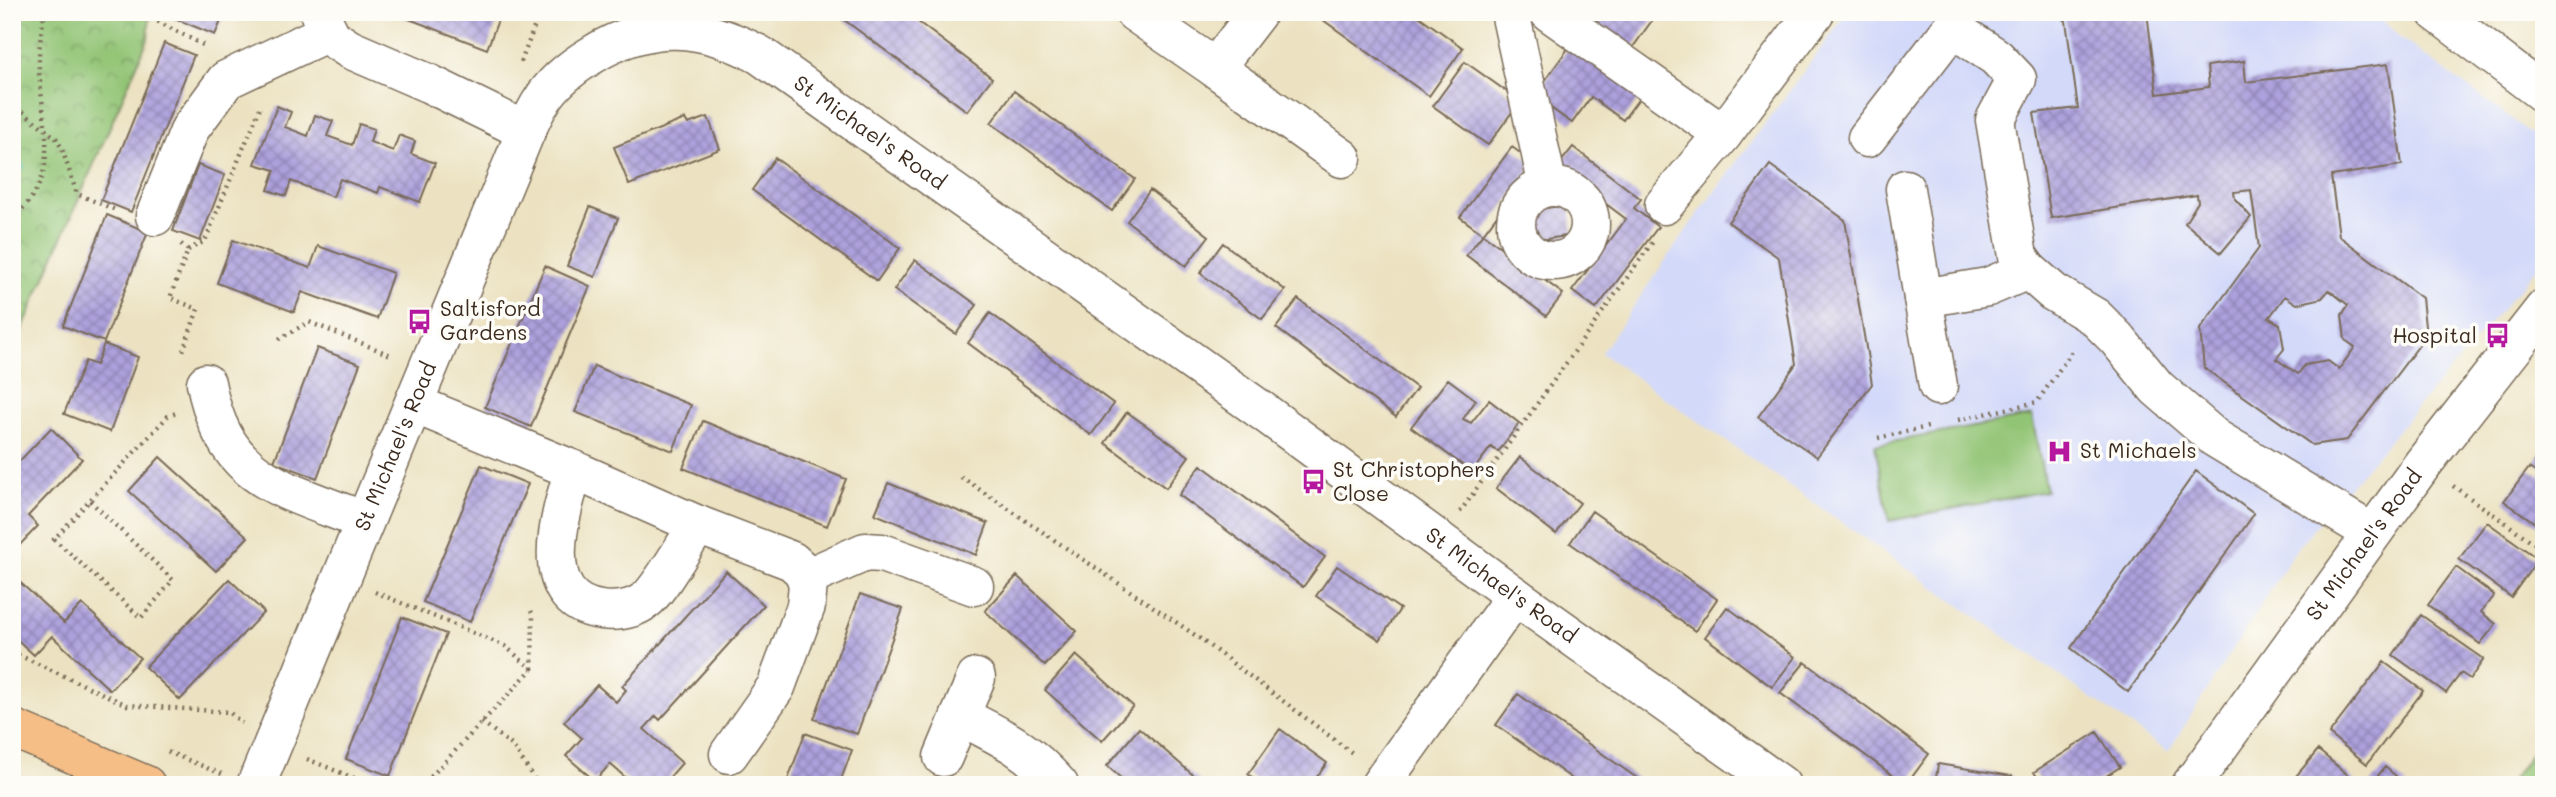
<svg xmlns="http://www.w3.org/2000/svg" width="2556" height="797" viewBox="0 0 2556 797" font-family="Mali,sans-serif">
<defs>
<pattern id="park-crowns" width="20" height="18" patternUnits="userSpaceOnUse" patternTransform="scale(1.75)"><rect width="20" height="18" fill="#92c475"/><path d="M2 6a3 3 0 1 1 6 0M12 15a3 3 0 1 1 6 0" fill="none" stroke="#789f5f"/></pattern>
<pattern id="building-cross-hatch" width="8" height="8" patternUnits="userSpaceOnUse" patternTransform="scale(1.75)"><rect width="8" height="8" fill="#ada1dd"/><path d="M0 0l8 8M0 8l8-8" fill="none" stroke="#8e83b3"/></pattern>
</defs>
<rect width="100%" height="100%" fill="#fdfcf7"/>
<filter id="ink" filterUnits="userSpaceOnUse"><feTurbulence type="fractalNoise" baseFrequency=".0143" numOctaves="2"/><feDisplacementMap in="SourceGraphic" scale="14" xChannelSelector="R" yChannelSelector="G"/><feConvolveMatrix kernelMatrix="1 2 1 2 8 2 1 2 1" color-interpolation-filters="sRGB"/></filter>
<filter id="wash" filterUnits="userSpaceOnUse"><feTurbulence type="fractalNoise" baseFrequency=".00686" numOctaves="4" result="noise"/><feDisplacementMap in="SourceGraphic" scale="28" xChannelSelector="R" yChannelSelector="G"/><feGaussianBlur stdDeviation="1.57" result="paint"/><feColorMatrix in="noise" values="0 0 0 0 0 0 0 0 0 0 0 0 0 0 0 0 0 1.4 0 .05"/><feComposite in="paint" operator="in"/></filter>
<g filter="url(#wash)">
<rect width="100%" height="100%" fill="#ece2c1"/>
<path fill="#d3d9f9" d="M1848,12H2375L2398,36L2540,140L2544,163V260L2297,548L2168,752L1601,353L1692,222Z"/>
<path fill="url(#park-crowns)" stroke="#66774a" stroke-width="2" d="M12,12H150L148,39L12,353Z
M2544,736V785H2508Z"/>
<path fill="#92c475" stroke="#66774a" stroke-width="2" d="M2032,416L2046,491L1889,521L1875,445Z"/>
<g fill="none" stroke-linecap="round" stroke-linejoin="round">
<path stroke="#45b4be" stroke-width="10" d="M12,166L19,167"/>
</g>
<g id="blocks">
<path fill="url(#building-cross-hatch)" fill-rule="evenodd" d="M171,12H225L215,35L169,16Z
M391,12H501L487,49Z
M848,12H905L992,78L967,111L843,19Z
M1312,12H1413L1463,48L1429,96Z
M1598,12H1658L1628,54L1588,25Z
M2055,12H2147L2157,94L2209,87L2207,66L2244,61L2246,82L2388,64L2402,165L2331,176L2339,236L2422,298L2426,336L2347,440L2312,445L2204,368L2200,329L2259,248L2251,190L2234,192L2235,199L2251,217L2221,253L2185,223L2198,202L2197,195L2051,218L2034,113L2078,108L2066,21ZM2329,290L2348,305L2342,315L2345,340L2355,347L2339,369L2328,361L2305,365L2298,374L2276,359L2284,349L2280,324L2269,318L2285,296L2297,304L2322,298Z
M164,43L194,55L131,212L101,200Z
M1572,43L1643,93L1623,120L1591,97L1572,123L1534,96Z
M1465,62L1520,101L1488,145L1433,106Z
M1014,91L1135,179L1112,211L991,123Z
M277,106L291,112L285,127L308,136L315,115L333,121L327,136L352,145L359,124L374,129L370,142L393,151L399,135L415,141L411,154L435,163L420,202L380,187L378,193L340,179L333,197L291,181L286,196L268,190L275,170L255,164Z
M708,117L720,149L629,185L614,147L685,119L688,124Z
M1512,147L1535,164L1483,234L1460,217Z
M1573,147L1641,199L1634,208L1658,227L1596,309L1572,291L1626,219L1557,167Z
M775,158L900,248L877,281L752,190Z
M198,165L225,175L200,241L173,231Z
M1770,165L1845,220L1872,384L1817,457L1758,417L1796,364L1779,258L1728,222Z
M1150,190L1209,236L1186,266L1127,221Z
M1570,205L1573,235L1533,241L1529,210Z
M590,207L618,218L595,277L567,266Z
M107,215L148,232L104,342L63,326Z
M1483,234L1563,294L1546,316L1466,255Z
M233,240L310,268L318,246L393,273L377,319L302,292L294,312L217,283Z
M1223,243L1285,290L1262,319L1200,273Z
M915,260L977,305L956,334L894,290Z
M545,266L590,286L531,427L485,407Z
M1298,299L1417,388L1396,417L1276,328Z
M990,313L1114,404L1091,435L968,343Z
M104,344L138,357L110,432L64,414L85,361L96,365Z
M317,348L360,364L317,478L274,462Z
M594,366L691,405L673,451L575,412Z
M1448,379L1476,400L1463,419L1471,423L1489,400L1519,423L1498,452L1491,447L1472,472L1411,427Z
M1127,412L1189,456L1166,488L1105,443Z
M703,421L846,479L827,526L683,468Z
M51,428L82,459L28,516L38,526L12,553V469Z
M2544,449V468L2535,462Z
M160,457L248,537L216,571L129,491Z
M1520,457L1580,503L1556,534L1496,488Z
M481,465L528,484L470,622L423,602Z
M1201,465L1325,557L1303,587L1179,495Z
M2529,468L2544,478V529L2504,501Z
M2196,471L2254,514L2128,692L2071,648Z
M888,483L988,523L976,555L875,514Z
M1592,511L1717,599L1695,631L1570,543Z
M2487,522L2538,559L2511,597L2459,559Z
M1337,566L1400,609L1380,640L1316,596Z
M2456,567L2494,595L2481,612L2496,624L2480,644L2428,605Z
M726,571L764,605L660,720L656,716L644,729L682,763L663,785H634L610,764L595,781L566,756L582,738L564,722L597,685L616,702L626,690L622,686Z
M12,575L64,623L82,604L140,658L110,690L52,636L34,655L12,635Z
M1017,576L1077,631L1045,666L985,611Z
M229,579L264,612L180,700L145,667Z
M860,594L903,609L857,734L814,719Z
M1727,607L1795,657L1772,687L1705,637Z
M2421,615L2484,659L2470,679L2461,673L2446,693L2393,655Z
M402,617L446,634L390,776L346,759Z
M1076,655L1133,706L1102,741L1045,690Z
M1805,662L1929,754L1906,785L1780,693Z
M2384,662L2423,691L2367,764L2329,734Z
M1518,694L1641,781L1638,785H1581L1496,725Z
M1139,728L1200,781L1196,785H1129L1107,766Z
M1280,729L1327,763L1311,785H1263L1248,774Z
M2097,732L2120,767L2092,785H2042L2034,772Z
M805,733L852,750L839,785H786Z
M2318,750L2354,780L2350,785H2296L2292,781Z
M1938,764L2012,776L2010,785H1935Z
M2385,767L2407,785H2370Z"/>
</g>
</g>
<g filter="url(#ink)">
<use href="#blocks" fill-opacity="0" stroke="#796a57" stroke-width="2"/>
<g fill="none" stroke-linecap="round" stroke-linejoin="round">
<defs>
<g id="minor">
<path d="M319,12L332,38L349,49L430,84L526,131"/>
<path d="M1134,12L1215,68"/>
<path d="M1258,12L1215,68L1342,158"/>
<path d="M1510,12L1548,187"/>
<path d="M1549,12L1723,134"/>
<path d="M2436,12L2544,94"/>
<path d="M1867,138L1952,28L1996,57L2017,79L1995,120L2018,256L2028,270L2053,292L2095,317L2117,339L2157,388L2215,438L2372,533"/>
<circle cx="1553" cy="224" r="37"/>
<path d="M1905,189L1923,298L1988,287L2028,270"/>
<path d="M1664,205L1723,134L1815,12"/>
<path d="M155,216L190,129L226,80L328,32"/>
<path d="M1923,298L1938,386"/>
<path d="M206,383C224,482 283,488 364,521"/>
<path d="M414,404L574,470L698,525L792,561L803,571L808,583L806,606L776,687L729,754"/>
<path d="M574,470C561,511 532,601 601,610C617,612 633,610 646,600C659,590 687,541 698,525"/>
<path d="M806,578L865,552L882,553L974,586"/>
<path d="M960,716C1002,737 1028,749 1059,785"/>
<path d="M943,757L976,678"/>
<path id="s1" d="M256,785L526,131C531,121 535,111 541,102C553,82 572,67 592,55C650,19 702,24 760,55L1265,413L1515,596L1781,785"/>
<path d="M1380,785L1515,596"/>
<path id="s2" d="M2191,785L2422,465L2544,309"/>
</g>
<path id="major" d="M12,728L146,785"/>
</defs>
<use href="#minor" stroke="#796a57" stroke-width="41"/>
<use href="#major" stroke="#796a57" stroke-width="41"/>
<path stroke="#796a57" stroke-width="4.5" stroke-dasharray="2 5" stroke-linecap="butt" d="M139,12L207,47
M521,62L540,12
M12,103L56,138L62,149L77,194L118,211
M12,218C63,178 43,127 39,72C38,52 41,31 45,12
M181,244L188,250L170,298L198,309L183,351
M188,250L205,241L260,108
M279,339L309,322L393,356
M1958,420L2037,402L2073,350
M1878,438L1932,426
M961,477L1195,635L1355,755
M2453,486L2544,550
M90,501L173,580L141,618L54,539L168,416L176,413
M1460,512L1654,240
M375,592L505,646L532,669L423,785
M531,611L533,615L532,668
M12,652L127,705L229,712L242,723
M482,722L513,746L538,785
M168,752L222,774
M307,759L371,785"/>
<use href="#minor" stroke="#fff" stroke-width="38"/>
<use href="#major" stroke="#f6be87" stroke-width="38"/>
</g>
</g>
<defs>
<symbol id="bus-bare" viewBox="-9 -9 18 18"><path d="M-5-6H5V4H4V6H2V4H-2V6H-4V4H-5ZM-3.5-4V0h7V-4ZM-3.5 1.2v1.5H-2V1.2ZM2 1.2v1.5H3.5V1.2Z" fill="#b5179e" stroke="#fdfcf7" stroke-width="2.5" paint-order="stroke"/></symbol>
<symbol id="hospital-bare" viewBox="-9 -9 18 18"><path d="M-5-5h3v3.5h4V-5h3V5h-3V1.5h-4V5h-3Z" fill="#b5179e" stroke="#fdfcf7" stroke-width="2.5" paint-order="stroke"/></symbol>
</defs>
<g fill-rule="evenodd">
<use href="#bus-bare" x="402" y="304" width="35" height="35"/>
<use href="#bus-bare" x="2480" y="318" width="35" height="35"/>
<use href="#hospital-bare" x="2042" y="434" width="35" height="35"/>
<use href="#bus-bare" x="1296" y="464" width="35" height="35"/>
</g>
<g text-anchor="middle" stroke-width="7" stroke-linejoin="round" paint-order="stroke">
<g font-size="21" fill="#3b2a1e" stroke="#fdfcf7">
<text dy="7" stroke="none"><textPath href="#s1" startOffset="1122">St Michael's Road</textPath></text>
<text dy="7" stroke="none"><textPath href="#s1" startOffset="366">St Michael's Road</textPath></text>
<text dy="7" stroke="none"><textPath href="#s2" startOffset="296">St Michael's Road</textPath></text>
<text dy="7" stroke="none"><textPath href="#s1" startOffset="1899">St Michael's Road</textPath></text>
</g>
<g font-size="21" fill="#3b2a1e" stroke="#fdfcf7" text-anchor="start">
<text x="440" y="316">Saltisford<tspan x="440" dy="24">Gardens</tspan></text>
<text x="2477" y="343" text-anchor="end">Hospital</text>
<text x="2080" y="458">St Michaels</text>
<text x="1333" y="477">St Christophers<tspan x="1333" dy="24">Close</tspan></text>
</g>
</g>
<rect width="2556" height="797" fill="none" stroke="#fdfcf7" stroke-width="42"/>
</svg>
